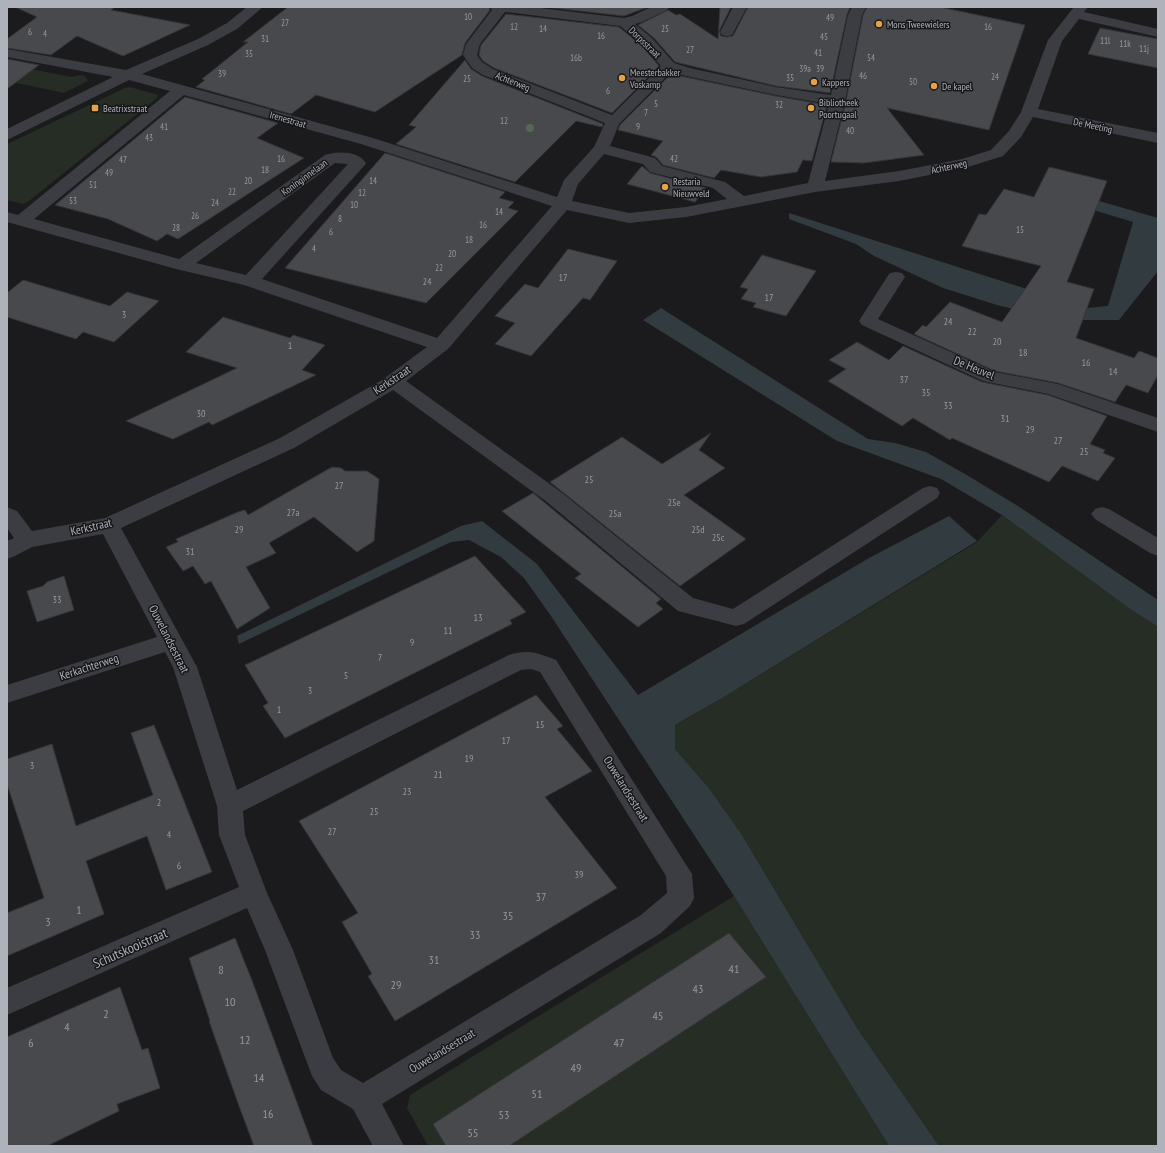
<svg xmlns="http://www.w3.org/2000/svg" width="1165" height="1153" viewBox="0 0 1165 1153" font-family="'PT Sans Narrow',sans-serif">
<rect width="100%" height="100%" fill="#1b1b1d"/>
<path fill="#252d25" d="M7,64L71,77L81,75L85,76L88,81L64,93L7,81Z
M130,87L158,95L157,98L29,201L23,204L7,200V144L125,88Z
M1002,515L1130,609L1158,627V1146H939L857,1028L742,835L709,788L675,749V725L724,697L977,542Z
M734,896L889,1146H428L407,1108L410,1095Z"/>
<path fill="#313b40" d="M1051,187L1158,218V271L1119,320H1058L997,305L943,288L874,256L856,244L789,219V213L1086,308L1108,306L1133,222L1047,196Z
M661,308L868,439L895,443L926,452L965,474L1018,506L1158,600V627L1130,609L1002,515L941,479L837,441L643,320Z
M949,516L977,541L724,697L675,725V749L709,788L742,835L857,1028L939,1146H889L734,896L551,616L524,578L501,557L469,540L451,542L239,644L237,636L461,526L482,521L537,564L638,695L869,558Z"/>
<path fill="#48494d" stroke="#353539" d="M15,7H115L111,10L190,25L123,56L77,36L51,55L7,48V39L37,17Z
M288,7H489L490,10L465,43L462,55L375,112L316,95L291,114L196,87L205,80L202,79L248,42H243Z
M545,7H648L624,16Z
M720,7H731L719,31L721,36L727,37L733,36L748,7H850L847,15L830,93L776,86L675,62L654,38L638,25L668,10L676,15L680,14L718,39Z
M867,7H940L1025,25L989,130L887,108L924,155L864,163L831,162L846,101L863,15Z
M506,14L619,27L642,46L659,66L612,113L494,68L483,61L479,55L481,45Z
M1100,28L1158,39V68L1088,54Z
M7,59L39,65L7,89Z
M465,60L471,69L482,76L603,124L602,127L576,121L515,182L396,144L416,127L409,125Z
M671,74L776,96L827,105L812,161L803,160L797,172L761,177L721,170L714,178L663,165L656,157L651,155L663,141L618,130L620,125Z
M185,97L278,123L257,138L304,158L178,239L167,234L157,241L108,219L55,205Z
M385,153L505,192L499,198L514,202L508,208L518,211L426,303L285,268Z
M642,166L650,173L706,188L695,202L627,184Z
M1049,167L1107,181L1067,282L1094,289L1076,338L1134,358L1139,351L1158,358V375L1148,393L1126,385L1115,402L1058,383L995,371L914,334L923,325L926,327L950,302L1002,322L1041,266L962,246L979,214L986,215L1004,189L1034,197Z
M568,249L617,261L590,300L583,298L531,356L495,344L515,323L495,316L525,284L538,288Z
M762,255L816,271L786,316L753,307L756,303L741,299L748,289L740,287Z
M23,280L110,306L127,292L159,301L114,342L83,332L76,339L7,317V293Z
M223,317L290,338L293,335L325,345L302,370L316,375L212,425L209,422L173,439L126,421L237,368L186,352Z
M857,342L889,360L903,346L982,382L1048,395L1107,416L1090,444L1105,450L1103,453L1115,458L1098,481L1062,466L1049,482L952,438L950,440L913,418L902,426L828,381L846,369L829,360Z
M711,433L699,450L725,468L684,495L746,539L680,586L550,482L622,437L662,464Z
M332,467L341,468L345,471H367L379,479L374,541L357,552L314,517L269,543L276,553L246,567L270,608L237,629L211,581L205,584L193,566L183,571L166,547L178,542L176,539L238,512L245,510L248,515Z
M533,493L661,599L656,603L663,609L638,627L575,578L581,574L502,511Z
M475,556L526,612L510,620L512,624L285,738L263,706L268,703L245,665Z
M64,576L74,610L37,622L27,591L43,586L47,582Z
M536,695L563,726L557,729L592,771L545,797L617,888L395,1021L368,976L372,974L342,922L358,913L299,821Z
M154,725L212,872L166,890L147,836L86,861L104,914L7,956V913L44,898L7,784V759L52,744L76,826L153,795L131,733Z
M729,933L766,977L509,1146H446L433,1124Z
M235,938L253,983L313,1146H254L239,1106L209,1021H210L189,958Z
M120,987L142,1050L148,1048L160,1088L117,1104L119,1111L47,1146H7V1037Z"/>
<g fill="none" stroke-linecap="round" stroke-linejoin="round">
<path fill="#3c3d42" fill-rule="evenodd" d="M247,7H263L237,29L208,45L142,74L373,138L557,197L564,180L594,147L605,123L483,75L472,68L463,55L466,44L492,10L490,7H532L624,18L632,16L651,7H669L667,10L642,22L635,24L653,39L674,63L690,68L776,87L831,95L848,15L852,7H866L862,15L845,101L825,181L899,171L962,159L991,150L1009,131L1021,112L1048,40L1074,7H1088L1084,12L1158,29V37L1079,19L1062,41L1038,109L1158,133V143L1033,117L1021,137L1003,156L965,168L899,181L815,192L686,217L629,223L567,210L448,349L406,381L561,492L693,598L733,609L923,488L930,486L937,488L940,493L937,498L744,624L736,626L678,611L547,502L393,390L294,448L121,528L197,667L237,790L509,655C528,649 538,653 556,660L692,874L694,898L690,906L661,933L382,1104L404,1146H373L353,1109L321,1090L312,1076L265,950L247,908L7,1015V988L239,887L219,835L217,806L173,667L165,652L7,703V685L157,637L103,534L32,547L15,556L7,559V541L14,538L7,528V507L17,511L32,531L105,518L280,438L382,380L427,347L244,285L176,269L7,222V212L18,215L170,91L129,80L7,140V129L113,77L7,57V49L126,70L198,39L227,23ZM505,12L620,26L643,45L661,66L612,115L493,69L482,62L477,55L480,44ZM671,72L686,76L776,95L829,104L808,183L744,196L725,182L662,166L655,158L610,146L619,124ZM184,95L361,144L552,206L437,338L262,279L364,166L366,163C358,151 338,151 325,155L179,259L34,219ZM604,154L643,164L650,172L713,188L727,199L686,207L629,213L572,201L578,184ZM335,163L348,164L246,275L196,263ZM531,669L540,672L666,876L667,893L641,915L363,1083L341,1070L333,1058L293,950L267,893L245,835L243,811L521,670Z
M733,7H747L732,35L727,36L722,35L720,32Z
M896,272L902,273L905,277L878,319L995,372L1058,384L1158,418V432L1048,394L983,381L862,325L859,321L887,277L890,273Z
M1102,507L1109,509L1158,538V556L1150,553L1095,519L1091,514L1095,509Z"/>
</g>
<circle fill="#576757" cx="530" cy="128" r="4"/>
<g fill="#e6a249" stroke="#161618" stroke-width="1.5">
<circle cx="879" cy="24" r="4"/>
<circle cx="622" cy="78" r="4"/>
<circle cx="814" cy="82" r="4"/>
<circle cx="934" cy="86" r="4"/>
<rect x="91" y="104" width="8" height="8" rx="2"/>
<circle cx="811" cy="108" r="4"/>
<circle cx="665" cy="187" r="4"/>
</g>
<g text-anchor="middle" stroke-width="3" stroke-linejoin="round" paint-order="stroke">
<g font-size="9" fill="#9498a0">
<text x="468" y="20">10</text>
<text x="830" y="21">49</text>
<text x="285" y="26">27</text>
<text x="514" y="30">12</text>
<text x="988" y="30">16</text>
<text x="543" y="32">14</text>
<text x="665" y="32">25</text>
<text x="30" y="35">6</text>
<text x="45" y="37">4</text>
<text x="601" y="39">16</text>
<text x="824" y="40">45</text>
<text x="265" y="42">31</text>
<text x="1105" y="44">11l</text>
<text x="1125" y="47">11k</text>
<text x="1144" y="52">11j</text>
<text x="690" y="53">27</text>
<text x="818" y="56">41</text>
<text x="249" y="57">35</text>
<text x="576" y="61">16b</text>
<text x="871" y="61">54</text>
<text x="805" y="72">39a</text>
<text x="820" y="72">39</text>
<text x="222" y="77">39</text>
<text x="863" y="79">46</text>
<text x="995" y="80">24</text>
<text x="790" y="81">35</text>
<text x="467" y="82">25</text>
<text x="913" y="85">50</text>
<text x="608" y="94">6</text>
<text x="656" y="107">5</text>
<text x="779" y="108">32</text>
<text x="646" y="116">7</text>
<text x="504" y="124">12</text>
<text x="164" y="130">41</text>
<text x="638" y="130">9</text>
<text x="850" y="134">40</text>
<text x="149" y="141">43</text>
<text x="281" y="162">16</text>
<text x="674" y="162">42</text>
<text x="123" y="163">47</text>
<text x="265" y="173">18</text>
<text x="109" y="176">49</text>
<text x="248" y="184">20</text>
<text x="373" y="184">14</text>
<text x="93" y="188">51</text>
<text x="232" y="195">22</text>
<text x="362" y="196">12</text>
<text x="73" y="204">53</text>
<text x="215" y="206">24</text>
<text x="354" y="208">10</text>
<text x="499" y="215">14</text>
<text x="195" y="219">26</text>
<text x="340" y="222">8</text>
<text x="483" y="228">16</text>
<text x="176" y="231">28</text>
<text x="1020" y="233">15</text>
<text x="331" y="235">6</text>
<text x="469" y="243">18</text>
<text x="314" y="252">4</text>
<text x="452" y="257">20</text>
<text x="439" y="271">22</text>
</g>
<g font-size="10" fill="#aeb3bb" stroke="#161618" text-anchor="start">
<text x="887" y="28">Mons Tweewielers</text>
<text x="630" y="76">Meesterbakker<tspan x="630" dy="12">Voskamp</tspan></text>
<text x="822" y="86">Kappers</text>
<text x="942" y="90">De kapel</text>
<text x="819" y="106">Bibliotheek<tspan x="819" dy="12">Poortugaal</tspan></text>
<text x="103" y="112">Beatrixstraat</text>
<text x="673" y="185">Restaria<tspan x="673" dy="12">Nieuwveld</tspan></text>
</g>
<g font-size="10" fill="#aeb3bb" stroke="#161618">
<text transform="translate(645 42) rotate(44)" y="4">Dorpsstraat</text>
<text transform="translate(513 81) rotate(22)" y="4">Achterweg</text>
<text transform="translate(288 119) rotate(16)" y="4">Irenestraat</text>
<text transform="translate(1093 125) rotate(12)" y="4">De Meeting</text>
<text transform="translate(949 166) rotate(-12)" y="4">Achterweg</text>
<text transform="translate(304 177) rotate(-36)" y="4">Koninginnelaan</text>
</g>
<g font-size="10" fill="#9498a0">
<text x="563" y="281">17</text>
<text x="427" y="285">24</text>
<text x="769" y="301">17</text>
<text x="124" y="318">3</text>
<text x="948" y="325">24</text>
<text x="972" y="335">22</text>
<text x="997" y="345">20</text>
<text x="290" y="349">1</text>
<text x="1023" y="356">18</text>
<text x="1086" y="366">16</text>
<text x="1113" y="375">14</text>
<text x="904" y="383">37</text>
<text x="926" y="396">35</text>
<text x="948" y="409">33</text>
<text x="201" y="417">30</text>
<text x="1005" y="422">31</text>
<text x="1030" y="433">29</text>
<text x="1058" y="444">27</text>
<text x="1084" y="455">25</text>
<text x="589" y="483">25</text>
<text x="339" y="489">27</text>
<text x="674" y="506">25e</text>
<text x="293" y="516">27a</text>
<text x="615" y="517">25a</text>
<text x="239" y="533">29</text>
<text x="698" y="533">25d</text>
<text x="718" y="541">25c</text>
<text x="190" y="555">31</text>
<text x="57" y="603">33</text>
<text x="478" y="621">13</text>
<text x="448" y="634">11</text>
<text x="412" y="646">9</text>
<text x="380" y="661">7</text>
<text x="346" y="679">5</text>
<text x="310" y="694">3</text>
<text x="279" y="713">1</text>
<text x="540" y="728">15</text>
<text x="506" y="744">17</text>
<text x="469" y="762">19</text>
<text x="32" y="769">3</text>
<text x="438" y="778">21</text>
<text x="407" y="795">23</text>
<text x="159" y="806">2</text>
<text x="374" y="815">25</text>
<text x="332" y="835">27</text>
<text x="169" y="838">4</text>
<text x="179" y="869">6</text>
<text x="579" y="878">39</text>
</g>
<g font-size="12" fill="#aeb3bb" stroke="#161618">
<text transform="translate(974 368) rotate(22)" y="4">De Heuvel</text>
<text transform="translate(392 380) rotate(-34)" y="4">Kerkstraat</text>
<text transform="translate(91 527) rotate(-13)" y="4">Kerkstraat</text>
<text transform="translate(169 639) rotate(63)" y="4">Ouwelandsestraat</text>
<text transform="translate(89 667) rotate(-18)" y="4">Kerkachterweg</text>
<text transform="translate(626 789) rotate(58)" y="4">Ouwelandsestraat</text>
<text transform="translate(442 1051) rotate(-31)" y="4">Ouwelandsestraat</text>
</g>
<g font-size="12" fill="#9498a0">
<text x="541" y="901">37</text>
<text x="79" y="914">1</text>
<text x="508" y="920">35</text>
<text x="48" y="926">3</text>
<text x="475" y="939">33</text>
<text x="434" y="964">31</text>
<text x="734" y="973">41</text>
<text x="221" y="974">8</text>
<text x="396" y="989">29</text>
<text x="698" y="993">43</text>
<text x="230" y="1006">10</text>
<text x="106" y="1018">2</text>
<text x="658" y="1020">45</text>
<text x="67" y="1031">4</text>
<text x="245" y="1044">12</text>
<text x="31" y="1047">6</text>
<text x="619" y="1047">47</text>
<text x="576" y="1072">49</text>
<text x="259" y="1082">14</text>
<text x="537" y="1098">51</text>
<text x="268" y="1118">16</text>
<text x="504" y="1119">53</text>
<text x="473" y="1137">55</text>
</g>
<g font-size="14" fill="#aeb3bb" stroke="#161618">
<text transform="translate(130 948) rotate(-24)" y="5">Schutskooistraat</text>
</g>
</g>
<rect width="1165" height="1153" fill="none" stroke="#aeb3bb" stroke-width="16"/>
</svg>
